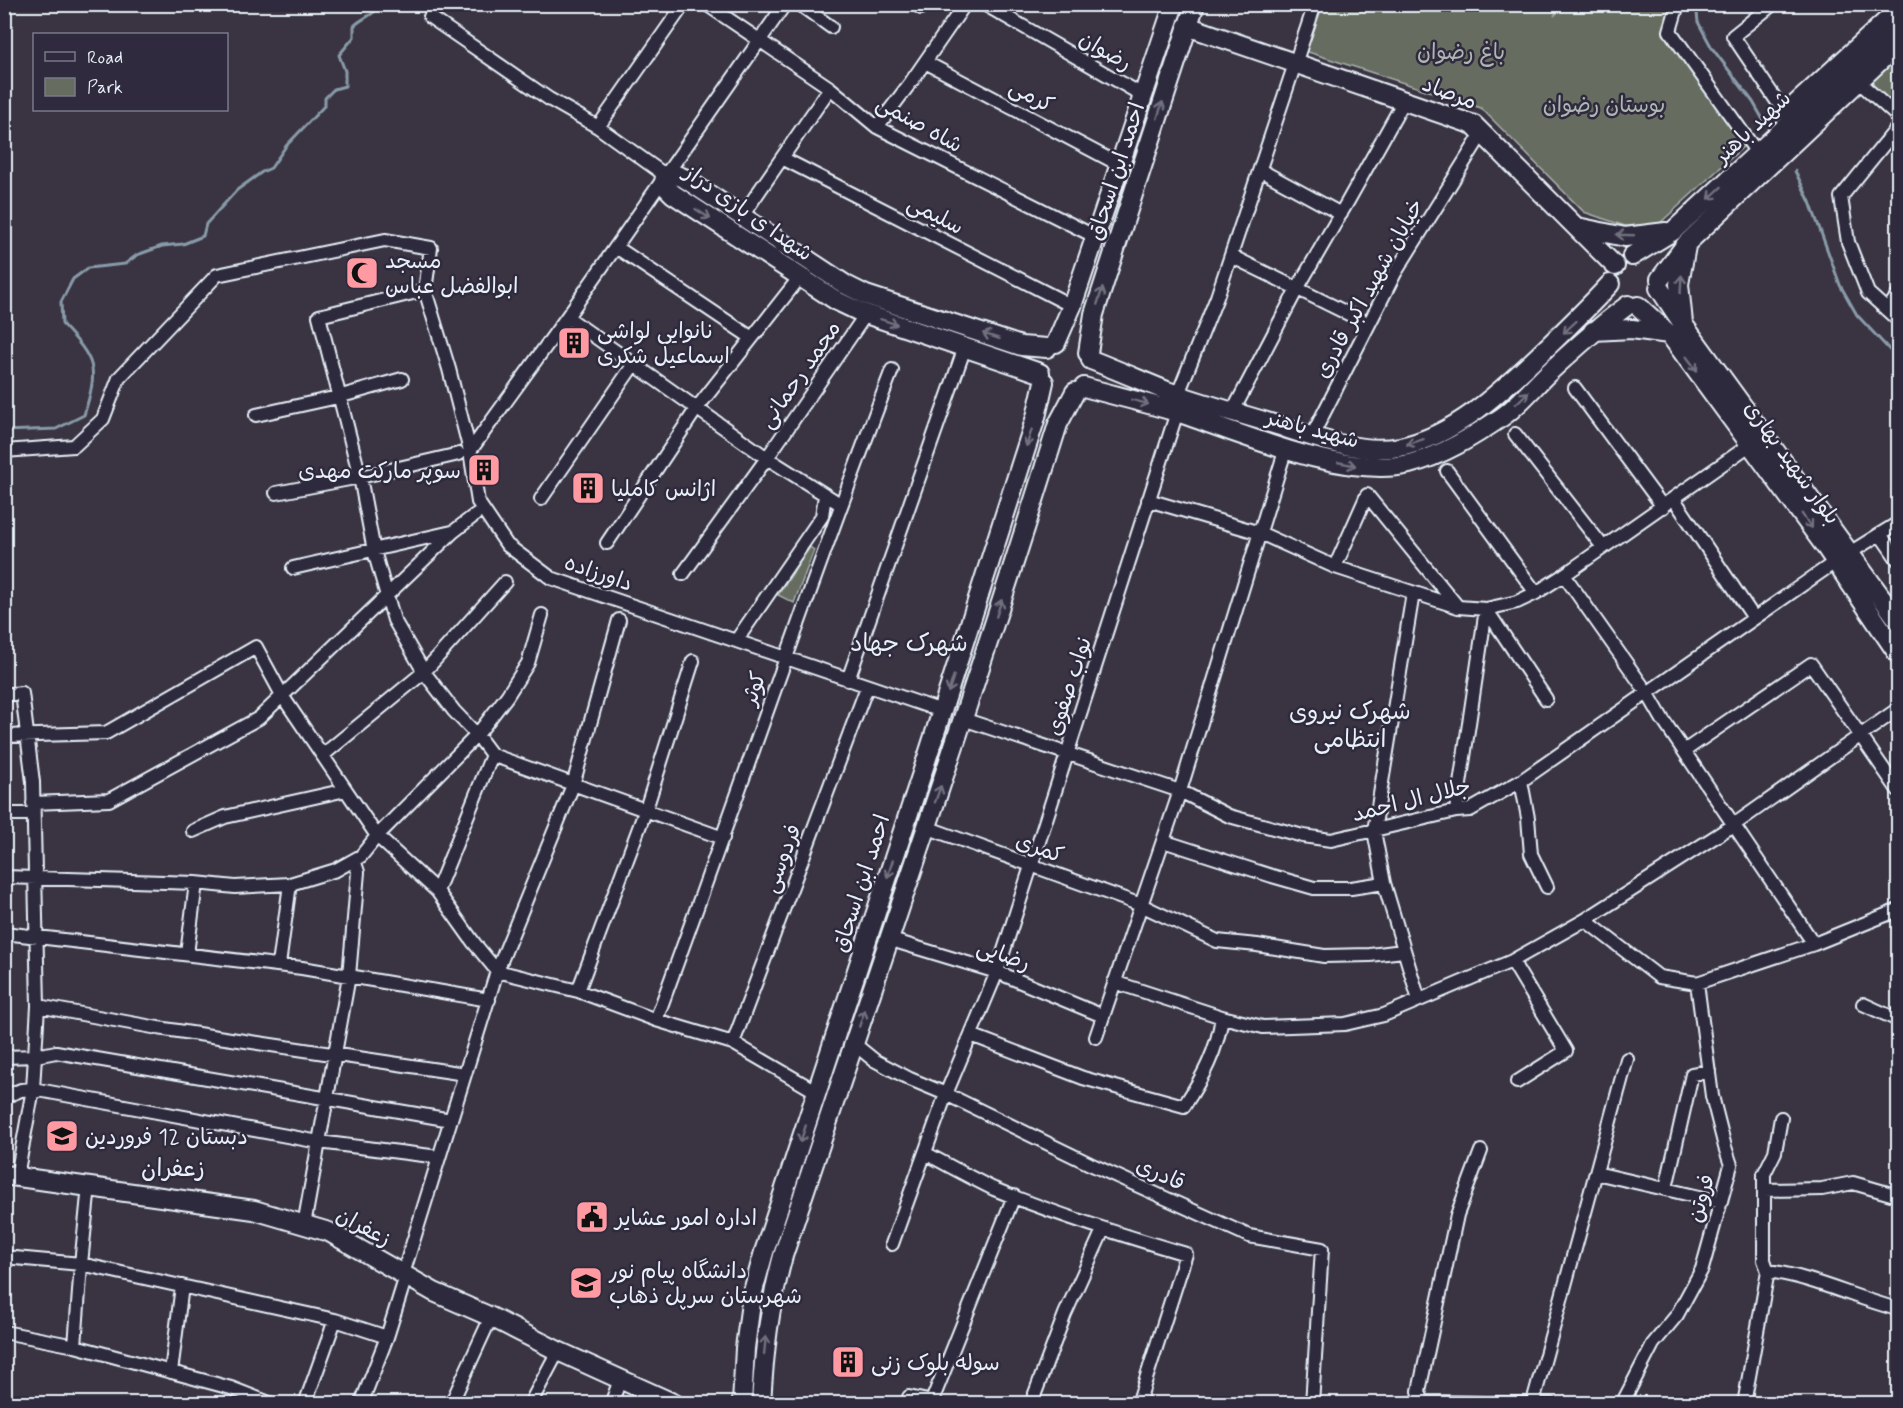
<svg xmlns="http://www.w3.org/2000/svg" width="1903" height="1408" viewBox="0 0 1903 1408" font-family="Mynerve,'Playpen Sans Arabic',sans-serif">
<rect width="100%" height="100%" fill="#3a3442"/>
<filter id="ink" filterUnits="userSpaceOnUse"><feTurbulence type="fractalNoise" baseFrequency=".0167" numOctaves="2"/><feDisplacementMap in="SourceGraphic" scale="12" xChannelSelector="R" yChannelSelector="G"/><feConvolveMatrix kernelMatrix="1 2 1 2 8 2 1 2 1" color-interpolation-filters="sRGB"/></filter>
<g filter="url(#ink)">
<path fill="#666d60" stroke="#a7afac" stroke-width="1.5" d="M1322,5H1562L1554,16L1564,5H1672L1663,31L1667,39L1729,113L1745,145L1659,224L1625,226L1584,212L1481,108L1305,51Z
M1898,53V109L1866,83Z
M810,547L814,550L794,603L778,595Z"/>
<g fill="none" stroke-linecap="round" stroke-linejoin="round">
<path stroke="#899ba9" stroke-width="3" d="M1696,4L1698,22L1712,48L1753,102L1765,123
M1795,171L1810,202L1840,285L1857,315L1898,359
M4,431L56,429L84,415C99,368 96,360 62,324L61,302L73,279L88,268L125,264L137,255L162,246L183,244L203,236L206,224L237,190L262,172L271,168L286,146L325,105V98L334,89L345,86V71L339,55L354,37V26C363,17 375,15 382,4"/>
<defs>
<path id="street" d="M706,4L830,88L877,127L1096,237
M799,4L831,27
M916,4L921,8
M984,4L1144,96
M1678,4L1670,31L1758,154
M1773,4L1733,36L1791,122
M430,17L549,99L598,127L665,175
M925,62L1120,165
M1859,82L1898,117
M1784,111L1898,6
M598,127L684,4
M877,127L911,82L965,4
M1898,127L1841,197L1848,242L1868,293L1898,320
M782,158L1072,306
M1260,170L1341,214
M742,216L830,88
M616,247L752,338
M1231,256L1369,324
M425,290L319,316L360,477L374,551L394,620L424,672L454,711L477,735L492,755L723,838
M1887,310L1898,295
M567,317L767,458L840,504
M1575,388L1663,507
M1178,394L1217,297L1315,4
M1233,411L1297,289L1348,201L1404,101
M256,415L338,397L402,379
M1515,434L1603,547
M1312,436L1395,273L1483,132
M4,451L74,446L103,419L119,378L217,275L385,240L431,248L425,290L449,369L470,451L478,502L507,545L551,578L942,711
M470,451L567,317L785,4
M1447,471L1536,593
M276,493L360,477L459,454
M541,499L634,364
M1674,499L1754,618
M1148,500L1260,533L1335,567L1458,607L1486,609L1517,602L1536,593L1564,575L1751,444
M1880,534L1898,523
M607,543L697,408L800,277
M1335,567L1367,495L1458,607
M293,568L452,532
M683,574L767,458L866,314
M1564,575L1648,694L1663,720L1814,944
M1413,593L1374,831L1384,883L1419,1000
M1486,609L1546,699
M736,641L822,516L825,495
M848,680L965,347
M4,695L22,693L33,782L38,1006L33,1089L17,1176
M963,719L1180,791L1229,816L1303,836L1331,840L1456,811L1470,810L1521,781L1835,562L1880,534L1898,560
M4,736L106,733L256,647L283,697L377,836L437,891L474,943L497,971L578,991L656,1020L733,1043L817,1092
M1684,751L1811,664L1898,790
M323,755L424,672L505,582
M1521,781L1528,818L1531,854L1547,887
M33,803L109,800L259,718L453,532L475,515
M1456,811L1486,609
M4,814H33
M926,827L1141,905L1217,941L1257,945L1324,956L1370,955L1403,951
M193,831L225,817L346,790
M1163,841L1272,876L1314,888H1351L1384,883
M4,877L196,883L235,887L290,884L336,870L361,856L377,836L477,735L507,696L528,663L542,615
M437,891L492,755
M1585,920L1659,977L1697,983L1814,944L1898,910
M4,933L302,968L489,1000
M888,939L997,972L1103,1016
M187,954L196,883
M1512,961L1566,1051L1517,1082
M279,965L290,884
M1114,982L1222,1017L1263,1027L1345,1024L1384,1015L1512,961L1585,920L1735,824L1898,709
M578,991L646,809L693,661
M1863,1004L1898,1020
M38,1006L158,1028L465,1074
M656,1020C736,804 809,585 892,370
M971,1035L1083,1078L1184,1106C1203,1077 1217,1051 1222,1017
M1096,1037L1180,791L1286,448
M733,1043L867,687
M853,1043L874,1060L910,1079L946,1094L1090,1164L1249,1236L1322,1249L1312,1404
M4,1057L36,1056L56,1052L451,1120
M4,1097L21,1090L33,1089L319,1142L439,1157
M925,1153C948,1165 971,1178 994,1189C1057,1215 1121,1235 1186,1254L1138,1404
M1596,1173L1721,1202
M1666,1188L1692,1074L1709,1071
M1764,1190L1822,1189L1853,1183L1898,1196
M304,1225L349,976L358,872L354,860
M892,1244L946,1094L997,972L1177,412
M4,1257L81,1264L335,1320L387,1337
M1768,1271C1813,1277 1854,1298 1898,1309
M403,1274L497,971L573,785L619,620
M4,1332L75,1346L231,1388L272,1404
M75,1346L81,1264L89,1186
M171,1372L182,1286
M909,1397L937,1403
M932,1401L1014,1196
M1533,1402L1627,1059
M305,1404L335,1320
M361,1404L387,1337L406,1276
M451,1404L491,1317
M530,1404L558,1351
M611,1404L620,1380
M1031,1404L1065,1314L1103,1230
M1406,1404L1423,1402L1552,1404
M1423,1404L1419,1391L1457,1215L1481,1151
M1622,1404L1653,1344L1677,1315L1702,1269L1731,1165L1725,1147L1712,1096L1697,983
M1744,1404L1768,1271L1764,1260V1174L1775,1152L1781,1118"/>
<path id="secondary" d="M1187,26L1474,125L1615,266
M1577,227L1625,237L1666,232
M1632,256L1673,231L1898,23
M1660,279L1687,243L1898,44
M1659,288L1683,324L1898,620
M1638,306L1670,335L1827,549L1898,654
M1683,323L1679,284L1686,246
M1593,331L1632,329L1669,334
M1056,343L1072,306L1174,4
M1088,353L1094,314L1195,4
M1091,360C1117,370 1142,381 1167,391C1200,403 1234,412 1267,422C1309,435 1356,455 1400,447C1454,436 1498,394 1536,358C1561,334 1586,310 1610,284
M1040,373L860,312L837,301L673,194L664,185L665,175L674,174L684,178L846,285L866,295L1021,346L1047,348
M1084,387C1116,396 1148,403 1180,413C1242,434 1345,479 1409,464C1442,456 1474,436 1502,417C1518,406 1531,390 1545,376C1572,351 1598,327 1628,305
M4,1175L254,1210L329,1232L434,1292L491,1317L558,1351L675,1404
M742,1404L745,1348L752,1295L764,1252L926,761L1036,417L1044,382
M761,1404C764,1351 769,1307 783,1256C875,978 971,703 1058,424L1075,392"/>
</defs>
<use href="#street" stroke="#e8f1f8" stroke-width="16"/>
<use href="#secondary" stroke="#e8f1f8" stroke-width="22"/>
<use href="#street" stroke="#2f2a3d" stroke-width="12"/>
<use href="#secondary" stroke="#2f2a3d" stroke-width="18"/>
</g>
<defs><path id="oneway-shaft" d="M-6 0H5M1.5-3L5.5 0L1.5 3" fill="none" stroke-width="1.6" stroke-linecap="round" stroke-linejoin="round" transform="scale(1.5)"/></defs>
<g stroke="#70707e">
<use href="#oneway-shaft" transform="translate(1160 110) rotate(-72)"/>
<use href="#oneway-shaft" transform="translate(1715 193) rotate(137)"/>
<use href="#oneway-shaft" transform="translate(703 214) rotate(33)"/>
<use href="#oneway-shaft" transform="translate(1625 235) rotate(-178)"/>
<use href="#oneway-shaft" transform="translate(1681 284) rotate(-87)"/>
<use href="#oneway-shaft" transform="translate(1100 296) rotate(-72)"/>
<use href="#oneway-shaft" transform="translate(889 322) rotate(18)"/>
<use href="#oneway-shaft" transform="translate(1570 327) rotate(137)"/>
<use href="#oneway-shaft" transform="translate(991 336) rotate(-161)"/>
<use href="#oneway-shaft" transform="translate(1692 364) rotate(53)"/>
<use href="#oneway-shaft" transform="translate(1522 398) rotate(-44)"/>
<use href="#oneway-shaft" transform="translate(1140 402) rotate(15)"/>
<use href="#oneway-shaft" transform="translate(1029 438) rotate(108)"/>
<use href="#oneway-shaft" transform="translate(1415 442) rotate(162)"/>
<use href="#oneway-shaft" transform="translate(1347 464) rotate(11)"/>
<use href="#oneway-shaft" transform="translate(1807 521) rotate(54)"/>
<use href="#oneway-shaft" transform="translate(999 608) rotate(-72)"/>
<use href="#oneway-shaft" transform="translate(951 684) rotate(108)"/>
<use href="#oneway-shaft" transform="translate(938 794) rotate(-70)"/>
<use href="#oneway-shaft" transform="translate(890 869) rotate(108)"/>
<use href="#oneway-shaft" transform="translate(862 1018) rotate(-72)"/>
<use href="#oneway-shaft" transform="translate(803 1134) rotate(108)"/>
<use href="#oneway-shaft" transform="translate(765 1345) rotate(-84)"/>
</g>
</g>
<defs>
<symbol id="mosque-square" viewBox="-11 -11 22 22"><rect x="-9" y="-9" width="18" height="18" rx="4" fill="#ff9aa2" stroke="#2f2a3d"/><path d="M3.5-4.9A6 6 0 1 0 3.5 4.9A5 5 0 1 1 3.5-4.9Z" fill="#111"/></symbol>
<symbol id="building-square" viewBox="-11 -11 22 22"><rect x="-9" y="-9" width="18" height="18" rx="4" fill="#ff9aa2" stroke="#2f2a3d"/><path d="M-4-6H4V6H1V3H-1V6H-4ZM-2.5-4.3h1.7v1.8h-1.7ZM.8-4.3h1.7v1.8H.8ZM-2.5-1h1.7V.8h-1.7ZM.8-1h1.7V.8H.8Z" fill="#111"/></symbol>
<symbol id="school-square" viewBox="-11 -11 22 22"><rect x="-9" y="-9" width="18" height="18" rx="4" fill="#ff9aa2" stroke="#2f2a3d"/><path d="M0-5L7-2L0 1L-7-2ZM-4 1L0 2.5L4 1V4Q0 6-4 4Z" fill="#111"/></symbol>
<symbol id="civic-square" viewBox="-11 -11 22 22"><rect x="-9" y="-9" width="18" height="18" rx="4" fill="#ff9aa2" stroke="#2f2a3d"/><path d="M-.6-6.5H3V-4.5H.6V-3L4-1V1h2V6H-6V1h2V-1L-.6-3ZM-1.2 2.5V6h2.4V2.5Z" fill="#111"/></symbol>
<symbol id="university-square" viewBox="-11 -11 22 22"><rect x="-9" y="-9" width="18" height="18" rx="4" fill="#ff9aa2" stroke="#2f2a3d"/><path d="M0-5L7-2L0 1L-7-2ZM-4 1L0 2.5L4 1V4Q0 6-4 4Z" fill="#111"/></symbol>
</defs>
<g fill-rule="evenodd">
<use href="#mosque-square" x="343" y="254" width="38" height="38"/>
<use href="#building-square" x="555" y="324" width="38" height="38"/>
<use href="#building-square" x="465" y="451" width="38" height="38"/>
<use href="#building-square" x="569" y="469" width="38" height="38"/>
<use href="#school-square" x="43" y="1117" width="38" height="38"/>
<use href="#civic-square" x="573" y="1198" width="38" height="38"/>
<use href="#university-square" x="567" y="1264" width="38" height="38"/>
<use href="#building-square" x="829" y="1343" width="38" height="38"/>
</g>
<g text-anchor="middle" stroke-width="5" stroke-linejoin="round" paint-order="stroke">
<g font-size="22" fill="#e8f1f8" stroke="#2f2a3d">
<text transform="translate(1106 50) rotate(30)" y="8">رضوان</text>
<text transform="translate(1450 92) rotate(21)" y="8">مرصاد</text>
<text transform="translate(1032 95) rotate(28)" y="8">کرمی</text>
<text transform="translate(920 123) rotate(29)" y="8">شاه صنمی</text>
<text transform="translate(1752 126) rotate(-43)" y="8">شهید باهنر</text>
<text transform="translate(1115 171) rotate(-72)" y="8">احمد ابن اسحاق</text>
<text transform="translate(749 212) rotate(35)" y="8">شهدا ی بازی دراز</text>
<text transform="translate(936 214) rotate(27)" y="8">سلیمی</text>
<text transform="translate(1368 288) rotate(-61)" y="8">خیابان شهید اکبر قادری</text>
<text transform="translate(799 374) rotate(-55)" y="8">محمد رحمانی</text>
<text transform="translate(1313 428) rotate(15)" y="8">شهید باهنر</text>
<text transform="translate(1793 462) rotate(54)" y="8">بلوار شهید بهاری</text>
<text transform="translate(599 572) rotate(19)" y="8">داورزاده</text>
<text transform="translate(1068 686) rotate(-72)" y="8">نواب صفوی</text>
<text transform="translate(753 688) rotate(-71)" y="8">کوثر</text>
<text transform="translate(1411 799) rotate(-14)" y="8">جلال ال احمد</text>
<text transform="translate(1040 847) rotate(20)" y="8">کمری</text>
<text transform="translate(781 858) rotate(-69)" y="8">فردوسی</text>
<text transform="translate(860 883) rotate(-72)" y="8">احمد ابن اسحاق</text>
<text transform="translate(1004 954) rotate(20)" y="8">رضایی</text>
<text transform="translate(1161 1173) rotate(24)" y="8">قادری</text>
<text transform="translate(1700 1198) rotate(-74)" y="8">فروتن</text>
<text transform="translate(364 1226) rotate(28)" y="8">زعفران</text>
</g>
<g font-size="22" fill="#aeb6b4" stroke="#2f2a3d">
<text x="1461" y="59">باغ رضوان</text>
<text x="1604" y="112">بوستان رضوان</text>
</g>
<g font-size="22" fill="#e8f1f8" stroke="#2f2a3d" text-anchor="start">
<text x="385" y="268">مسجد<tspan x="385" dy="25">ابوالفضل عباس</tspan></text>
<text x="597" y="338">نانوایی لواشی<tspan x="597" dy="25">اسماعیل شکری</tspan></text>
<text x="461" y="478" text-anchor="end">سوپر مارکت مهدی</text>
<text x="611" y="496">اژانس کاملیا</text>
<text x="85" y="1144">دبستان 12 فروردین</text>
<text x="615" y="1225">اداره امور عشایر</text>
<text x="609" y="1278">دانشگاه پیام نور<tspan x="609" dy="25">شهرستان سرپل ذهاب</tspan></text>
<text x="871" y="1370">سوله بلوک زنی</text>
</g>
<g font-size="24" fill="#e8f1f8" stroke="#2f2a3d">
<text x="909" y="651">شهرک جهاد</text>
<text x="1350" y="719">شهرک نیروی<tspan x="1350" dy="28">انتظامی</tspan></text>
<text x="173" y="1176">زعفران</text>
</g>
</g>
<rect width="1903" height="1408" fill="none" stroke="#2f2a3d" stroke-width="24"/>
<rect x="12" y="12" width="1879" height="1384" fill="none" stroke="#e8f1f8" stroke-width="2" filter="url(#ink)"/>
<rect x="33" y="33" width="195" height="78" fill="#2f2a3d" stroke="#797a88" stroke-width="1.5"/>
<rect x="45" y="52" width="30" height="9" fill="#2f2a3d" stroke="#797a88" stroke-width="1.5"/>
<text x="87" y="63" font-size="18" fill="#e8f1f8">Road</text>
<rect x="45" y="78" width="30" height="18" fill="#666d60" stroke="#797a88" stroke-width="1.5"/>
<text x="87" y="93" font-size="18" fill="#e8f1f8">Park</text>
</svg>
